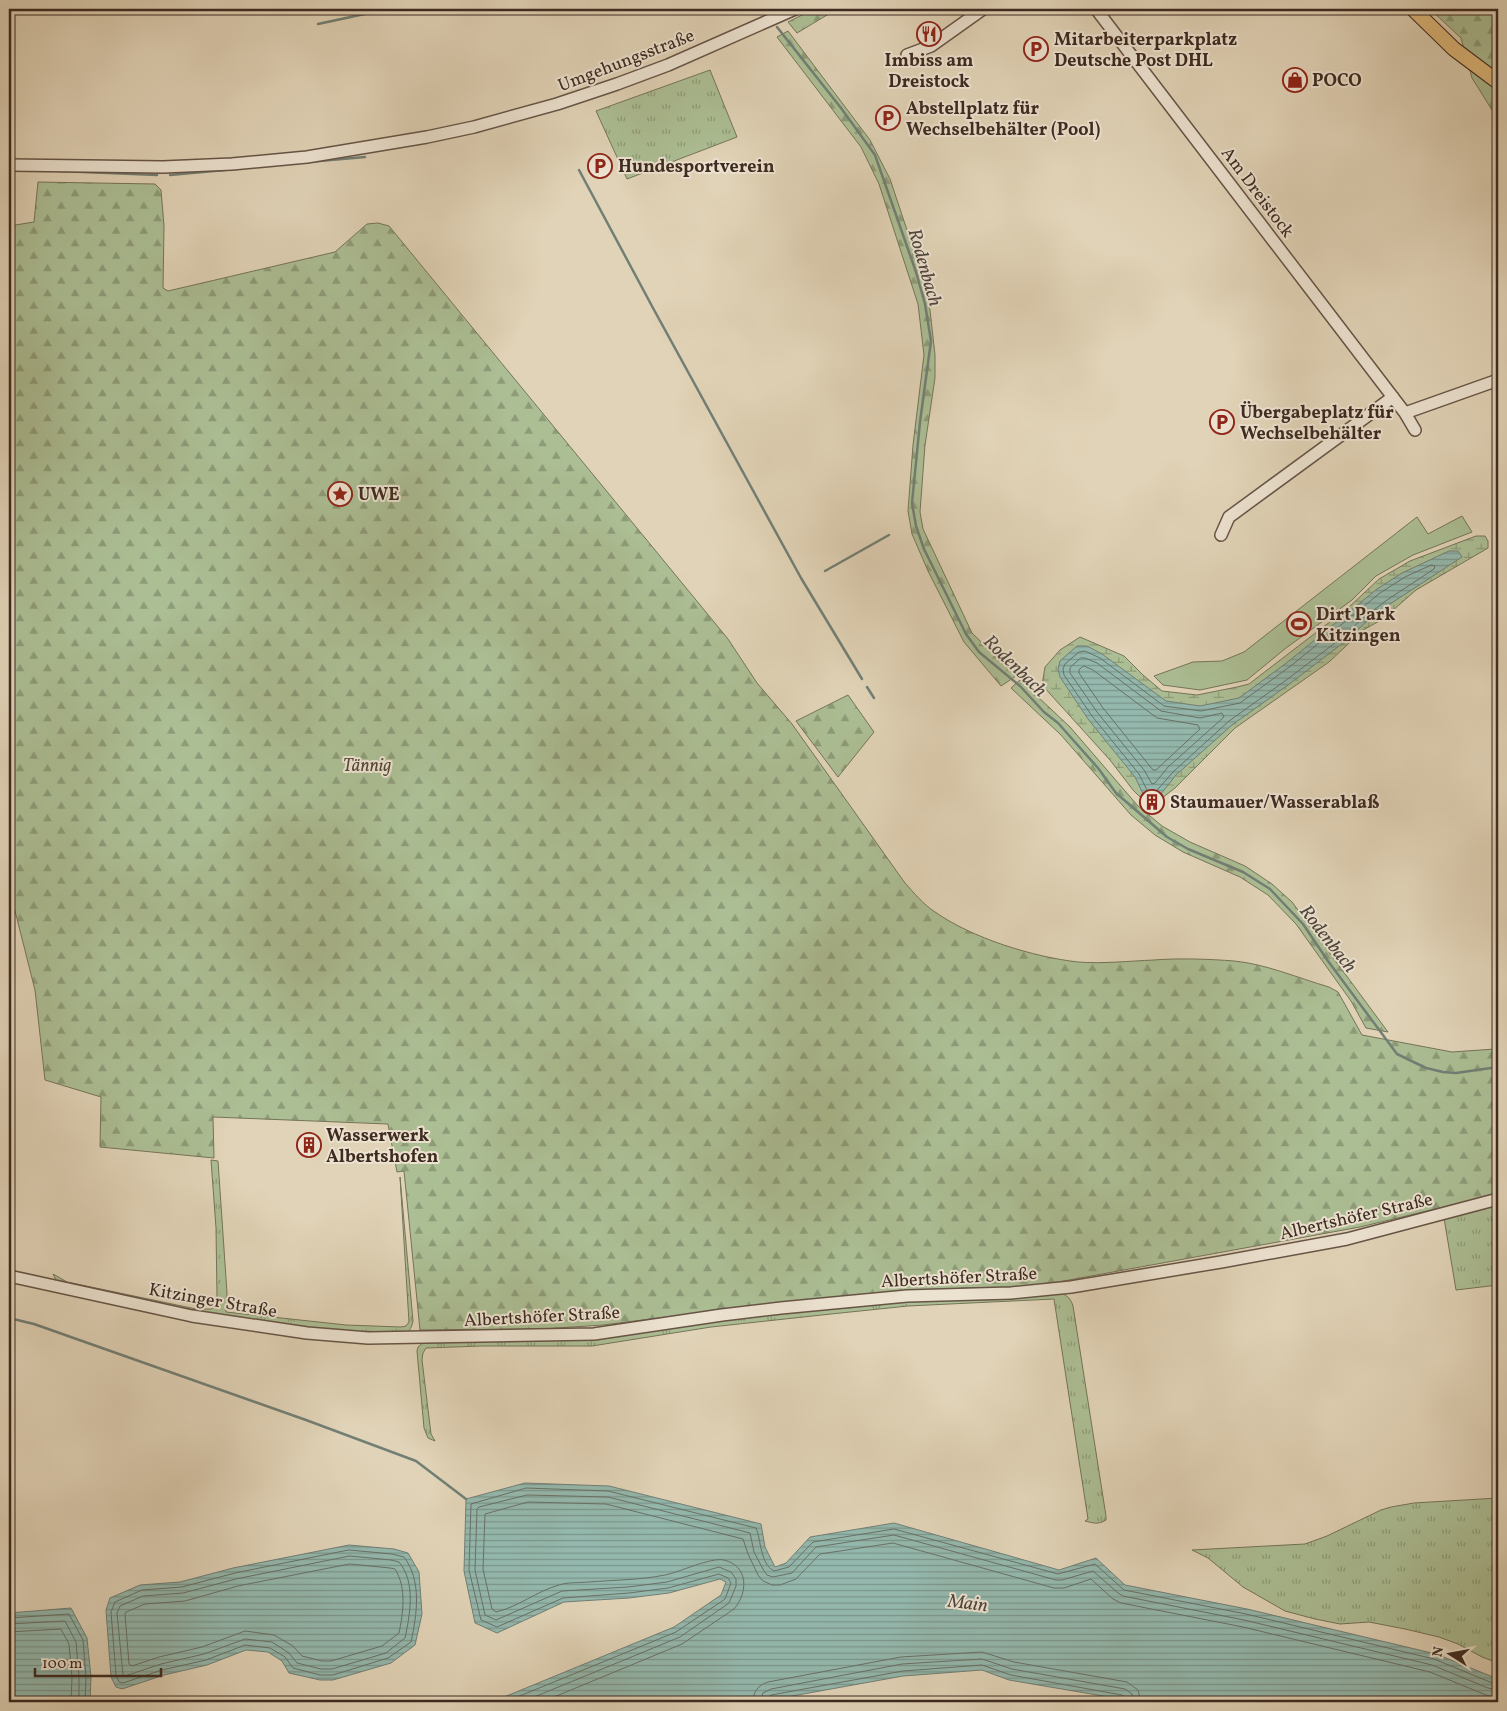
<svg xmlns="http://www.w3.org/2000/svg" width="1507" height="1711" viewBox="0 0 1507 1711" font-family="Vollkorn,serif">
<defs>
<pattern id="grass-tufts" width="24" height="20" patternUnits="userSpaceOnUse" patternTransform="scale(1.25)"><rect width="24" height="20" fill="#acbe94"/><path d="M3 7l-1-3M5 7V3M7 7l1-3M15 17l-1-3M17 17v-4M19 17l1-3" fill="none" stroke="#8d9b78"/></pattern>
<pattern id="forest-firs" width="22" height="20" patternUnits="userSpaceOnUse" patternTransform="scale(1.25)"><rect width="22" height="20" fill="#acbe94"/><path d="M5 1l3.5 6h-7zM16 11l3.5 6h-7z" fill="#8d9b78"/></pattern>
<pattern id="wetland-marsh" width="20" height="14" patternUnits="userSpaceOnUse" patternTransform="scale(1.25)"><rect width="20" height="14" fill="#acbe94"/><path d="M1 5h8M5 5V1M11 12h8M15 12V8" fill="none" stroke="#8d9b78"/></pattern>
<pattern id="water-rules" width="6" height="5" patternUnits="userSpaceOnUse" patternTransform="scale(1.25)"><rect width="6" height="5" fill="#94b8ad"/><path d="M0 2.5h6" fill="none" stroke="#7a968c"/></pattern>
</defs>
<rect width="100%" height="100%" fill="#e1d3b7"/>
<filter id="stains"><feTurbulence type="fractalNoise" baseFrequency=".004" numOctaves="4"/><feColorMatrix values="0 0 0 0 .2 0 0 0 0 .09 0 0 0 0 .02 0 0 0 .5 -.17"/></filter>
<radialGradient id="worn" r=".72"><stop offset=".6" stop-color="#630" stop-opacity="0"/><stop offset="1" stop-color="#630" stop-opacity=".3"/></radialGradient>
<path fill="url(#grass-tufts)" stroke="#75745a" d="M710,70L737,137L627,179L596,111Z
M211,1160L218,1161L227,1293L226,1312L346,1325L401,1327L406,1326L409,1322L400,1177L413,1321C412,1326 410,1332 405,1333C393,1337 369,1333 355,1332C256,1328 159,1304 61,1283L56,1280L53,1274L67,1282L196,1309H211L215,1306L217,1297L216,1228Z
M1498,1203V1285L1456,1290L1444,1218Z
M1061,1293C1068,1296 1071,1299 1073,1306L1106,1516V1520C1098,1525 1093,1523 1085,1521L1088,1519L1054,1299L908,1306L831,1314L711,1327L592,1346H481L426,1348L423,1353L422,1360L431,1434L435,1441L428,1438L424,1428L417,1351L418,1347L425,1341L685,1324L863,1303Z
M1498,1498V1663L1482,1657L1458,1644L1439,1637L1405,1629L1369,1622L1340,1624L1315,1619L1285,1611L1243,1587L1208,1558L1192,1550L1305,1544L1327,1536L1381,1510L1391,1507L1414,1503Z"/>
<path fill="url(#forest-firs)" stroke="#75745a" d="M814,9H837L797,33L788,22Z
M1430,9H1498V116L1492,110L1472,78L1461,38Z
M788,31L870,140L890,179L920,269L929,301L935,355V378L925,445L920,512L923,529L972,633L1016,676L1001,686L964,642L928,571L912,534L908,511L913,445L924,355L918,304L879,184L861,147L777,37Z
M38,182L155,184L161,190L164,226L163,288L168,291L335,252L367,224L378,223L389,226L728,639L757,683L792,724L905,883C914,893 923,904 935,912C972,938 1033,957 1078,962C1102,964 1129,961 1154,960C1177,958 1210,959 1234,961C1266,964 1298,978 1329,987L1338,992L1362,1035L1452,1052L1495,1049L1498,1063V1194L1360,1227L1058,1282L1016,1287L964,1288L721,1310L603,1325L542,1329L420,1330L404,1171L397,1172L388,1124L213,1117L214,1158L100,1147L101,1097L45,1080L35,990L9,887V226L34,222Z
M1020,680L1070,727L1138,806L1162,826L1190,842L1245,866L1272,884L1292,902L1388,1032L1366,1028L1351,1001L1296,924L1268,895L1240,877L1183,852L1155,835L1131,815L1061,735L1011,688Z
M848,695L874,732L838,777L796,721Z"/>
<path fill="url(#wetland-marsh)" stroke="#75745a" d="M1476,536H1485L1488,541V548L1416,590L1383,619L1363,630L1329,662L1235,728L1175,788L1162,798L1147,804L1133,790L1110,760L1042,685L1045,667L1060,650L1080,637L1124,656L1143,675L1162,691L1197,695L1237,687L1249,684L1348,608L1379,579L1410,561Z"/>
<path fill="#acbe94" stroke="#75745a" d="M1462,516L1472,532L1413,555L1376,576L1352,600L1286,648L1247,680L1200,690L1163,685L1154,676L1193,662L1222,661L1244,652L1417,517L1428,534Z"/>
<path fill="url(#water-rules)" stroke="#727f75" d="M1449,551H1458L1462,557L1390,604L1365,623L1343,643L1288,685L1232,725L1176,775L1156,800L1147,802L1135,777L1088,719L1060,677L1058,669L1060,661L1077,646H1087L1102,654L1166,701L1200,706L1239,698L1289,661L1377,589L1402,573Z
M525,1483L609,1486L761,1524L765,1547L775,1567L786,1563L810,1537L894,1523L1059,1570L1096,1558L1125,1585L1247,1609L1436,1654L1498,1679V1702H1138L1009,1680L982,1670L903,1676L759,1702H492L674,1627L721,1595L726,1582L720,1579L669,1593L629,1598L564,1602L497,1633L475,1623L464,1571L466,1499Z
M349,1545L394,1549L408,1553L419,1572L422,1614L415,1645L391,1663L333,1680H320L289,1673L282,1661L268,1652L246,1650L207,1665L164,1675L122,1689L116,1687L111,1677L106,1610L110,1598L140,1585L180,1582L233,1568Z
M71,1608L87,1638L91,1677L90,1702H9V1613Z"/>
<g fill="none" stroke-linecap="round" stroke-linejoin="round">
<path stroke="#697167" stroke-width="1" d="M1432,565L1435,566L1434,569L1387,600L1362,619L1339,640L1285,681L1229,721L1173,772L1152,796L1149,794L1139,774L1092,716L1064,675L1063,669L1065,664L1079,652L1085,651L1100,658L1164,706L1201,711L1240,703L1292,665L1380,593L1405,577Z
M1081,658H1085L1097,663L1161,711L1200,718L1222,713L1224,717L1168,767L1155,783L1152,784L1144,770L1097,712L1070,673V668Z
M1084,666L1093,670L1157,718L1198,725L1200,729L1156,770H1153L1103,708L1079,673V670Z
M349,1550L392,1554L404,1557C422,1581 417,1614 411,1642L388,1658L333,1675H320L293,1668L285,1657L270,1648L245,1645L206,1660L162,1670L123,1683L119,1682L116,1675L111,1612L115,1602L142,1590L182,1587L235,1573Z
M350,1556L391,1560L399,1562C416,1582 410,1615 405,1638L386,1653L332,1669H321L297,1663L289,1653L272,1642L245,1639L204,1654L161,1664L125,1676L123,1675L117,1613L120,1606L143,1596L183,1593L236,1579Z
M350,1564L390,1568L395,1569C407,1588 403,1613 399,1633L382,1646L331,1661H322L302,1656L293,1646L274,1635L245,1631L202,1647L159,1657L132,1666L129,1664L125,1614L126,1612L145,1604L185,1601L238,1586Z
M9,1618L69,1614L83,1640L86,1677L85,1702
M9,1624L65,1621L76,1642L79,1677V1702
M9,1632L61,1629L69,1644L72,1678L71,1702
M505,1702L676,1632L725,1599L731,1583L728,1578L719,1574L668,1588L629,1593L563,1598L497,1627L481,1620L469,1570L471,1504L526,1488L608,1491L756,1528C761,1539 760,1564 774,1571L789,1567L813,1542L894,1529L1058,1574L1095,1564L1124,1590L1246,1614L1434,1659L1490,1682L1498,1684
M522,1702L680,1637L729,1603L736,1586V1579L731,1572L719,1567L667,1582L628,1587L562,1591L496,1620L485,1615L475,1570L477,1509L479,1507L527,1495L608,1497L750,1533L754,1552L764,1571L767,1575L773,1577L792,1573L816,1547L894,1535L1056,1580H1062L1093,1571L1118,1593L1123,1596L1244,1620L1432,1665L1488,1688L1498,1690
M542,1702L682,1644L734,1609C748,1593 749,1566 724,1560C711,1557 680,1572 665,1575C640,1580 614,1580 589,1582C579,1583 568,1582 559,1585C537,1591 518,1607 496,1612L492,1609L483,1569L485,1514L528,1502L606,1504L743,1539L748,1554L758,1575L763,1581L772,1585H780L796,1579L820,1554L893,1543L1054,1588H1064L1091,1579L1113,1599L1121,1603L1243,1627L1430,1672L1486,1695L1498,1698
M753,1702C753,1692 758,1685 768,1682L901,1657L982,1652L1014,1662L1127,1682L1138,1690L1141,1702
M760,1702L763,1693L771,1689L902,1664L982,1659L1012,1669L1125,1689L1132,1694L1134,1702
M767,1702V1698L771,1695L903,1671L982,1665L1011,1675L1122,1695L1126,1698L1127,1702"/>
<path stroke="#727f75" stroke-width="2.5" d="M763,9L766,12
M318,24L388,9
M777,27L841,108L875,155L916,272L925,304L931,341L920,422L912,503L916,526L924,549L966,634L979,652L1020,686L1044,712L1058,723L1098,768L1116,793L1167,837L1188,849L1243,872L1270,889L1303,924L1328,961L1397,1054L1426,1068L1443,1072L1456,1073L1498,1067
M308,162L365,157
M579,170L653,308L801,578L862,679
M58,171L157,175
M170,175L225,170
M825,571L889,535
M867,687L874,698
M9,1318L34,1324L306,1420L416,1461L466,1499"/>
<defs>
<path id="minor" d="M1096,9L1405,413L1498,380
M907,55L931,46L983,9
M9,165L163,167L232,164L307,157L427,137L474,127L557,104L617,84L668,65L795,9
M1405,413L1415,430
M1221,535L1229,517L1393,397
M9,1276L192,1316L307,1333L368,1338L594,1334L722,1315L781,1308L907,1296L1011,1293L1071,1287L1221,1262L1347,1239L1498,1199"/>
<path id="major" d="M1413,9L1454,49L1498,82"/>
</defs>
<use href="#minor" stroke="#675446" stroke-width="14"/>
<use href="#major" stroke="#3e2a21" stroke-width="16"/>
<use href="#minor" stroke="#ece2d0" stroke-width="11"/>
<use href="#major" stroke="#e0ba7c" stroke-width="14"/>
</g>
<defs>
<symbol id="restaurant-ring" viewBox="-11 -11 22 22"><circle r="9.5" fill="#ece2d0" stroke="#8f2418" stroke-width="1.5"/><path d="M-5-6h1v4h1v-4h1v4h1v-4h1v5L-1.5 .5V6h-2V.5L-5-1ZM5-6V6H3V1.5H1.5Q1.5-4 5-6Z" fill="#8f2418"/></symbol>
<symbol id="parking-ring" viewBox="-11 -11 22 22"><circle r="9.5" fill="#ece2d0" stroke="#8f2418" stroke-width="1.5"/><path d="M-3.5-5.5H1a3.5 3.5 0 0 1 0 7H-1V5.5H-3.5ZM-1-3.4V-.6H.8a1.4 1.4 0 0 0 0-2.8Z" fill="#8f2418"/></symbol>
<symbol id="shop-ring" viewBox="-11 -11 22 22"><circle r="9.5" fill="#ece2d0" stroke="#8f2418" stroke-width="1.5"/><path d="M-5-2.5h2.3a2.7 3.5 0 0 1 5.4 0H5L5.5 6h-11ZM-1.5-2.5h3a1.5 2.3 0 0 0-3 0Z" fill="#8f2418"/></symbol>
<symbol id="sight-ring" viewBox="-11 -11 22 22"><circle r="9.5" fill="#ece2d0" stroke="#8f2418" stroke-width="1.5"/><path d="M0-6L1.8-2.2L6-1.7L2.9 1.2L3.7 5.4L0 3.3L-3.7 5.4L-2.9 1.2L-6-1.7L-1.8-2.2Z" fill="#8f2418"/></symbol>
<symbol id="stadium-ring" viewBox="-11 -11 22 22"><circle r="9.5" fill="#ece2d0" stroke="#8f2418" stroke-width="1.5"/><path d="M0-5a6.5 5 0 1 0 0 10a6.5 5 0 1 0 0-10ZM-3.5-1.8h7v3.6h-7Z" fill="#8f2418"/></symbol>
<symbol id="building-ring" viewBox="-11 -11 22 22"><circle r="9.5" fill="#ece2d0" stroke="#8f2418" stroke-width="1.5"/><path d="M-4-6H4V6H1V3H-1V6H-4ZM-2.5-4.3h1.7v1.8h-1.7ZM.8-4.3h1.7v1.8H.8ZM-2.5-1h1.7V.8h-1.7ZM.8-1h1.7V.8H.8Z" fill="#8f2418"/></symbol>
</defs>
<g fill-rule="evenodd">
<use href="#restaurant-ring" x="915" y="20" width="28" height="28"/>
<use href="#parking-ring" x="1022" y="35" width="28" height="28"/>
<use href="#shop-ring" x="1281" y="66" width="28" height="28"/>
<use href="#parking-ring" x="874" y="104" width="28" height="28"/>
<use href="#parking-ring" x="586" y="152" width="28" height="28"/>
<use href="#parking-ring" x="1208" y="408" width="28" height="28"/>
<use href="#sight-ring" x="326" y="480" width="28" height="28"/>
<use href="#stadium-ring" x="1285" y="610" width="28" height="28"/>
<use href="#building-ring" x="1138" y="788" width="28" height="28"/>
<use href="#building-ring" x="295" y="1131" width="28" height="28"/>
</g>
<g text-anchor="middle" stroke-width="4" stroke-linejoin="round" paint-order="stroke">
<g font-size="18" font-weight="bold" fill="#3e2a21" stroke="#ece2d0" text-anchor="start">
<text x="1054" y="45">Mitarbeiterparkplatz<tspan x="1054" dy="21">Deutsche Post DHL</tspan></text>
<text x="929" y="66" text-anchor="middle">Imbiss am<tspan x="929" dy="21">Dreistock</tspan></text>
<text x="1312" y="86">POCO</text>
<text x="906" y="114">Abstellplatz für<tspan x="906" dy="21">Wechselbehälter (Pool)</tspan></text>
<text x="618" y="172">Hundesportverein</text>
<text x="1240" y="418">Übergabeplatz für<tspan x="1240" dy="21">Wechselbehälter</tspan></text>
<text x="358" y="500">UWE</text>
<text x="1316" y="620">Dirt Park<tspan x="1316" dy="21">Kitzingen</tspan></text>
<text x="1170" y="808">Staumauer/Wasserablaß</text>
<text x="326" y="1141">Wasserwerk<tspan x="326" dy="21">Albertshofen</tspan></text>
</g>
<g font-size="18" fill="#3e2a21" stroke="#ece2d0">
<text transform="translate(626 60) rotate(-21)" y="6">Umgehungsstraße</text>
<text transform="translate(1258 192) rotate(53)" y="6">Am Dreistock</text>
<text transform="translate(1356 1216) rotate(-13)" y="6">Albertshöfer Straße</text>
<text transform="translate(959 1277) rotate(-3)" y="6">Albertshöfer Straße</text>
<text transform="translate(213 1300) rotate(10)" y="6">Kitzinger Straße</text>
<text transform="translate(542 1316) rotate(-3)" y="6">Albertshöfer Straße</text>
</g>
<g font-size="18" font-style="italic" fill="#544838" stroke="#ece2d0">
<text x="367" y="771">Tännig</text>
</g>
<g font-size="19" font-style="italic" fill="#4f463d" stroke="#ece2d0">
<text transform="translate(926 267) rotate(74)" y="7">Rodenbach</text>
<text transform="translate(1016 665) rotate(44)" y="7">Rodenbach</text>
<text transform="translate(1329 938) rotate(52)" y="7">Rodenbach</text>
<text transform="translate(968 1602) rotate(7)" y="7">Main</text>
</g>
</g>
<rect width="1507" height="1711" fill="none" stroke="#e1d3b7" stroke-width="30"/>
<rect x="10" y="10" width="1487" height="1691" fill="none" stroke="#3e2a21" stroke-width="2.5"/>
<rect x="15" y="15" width="1477" height="1681" fill="none" stroke="#3e2a21"/>
<g transform="translate(1450 1654) rotate(281)" stroke="#ece2d0" stroke-width="4" paint-order="stroke">
<path d="M0-4L9 19L0 12L-9 19Z" fill="#3e2a21"/>
<text y="-8" font-size="14" font-weight="bold" text-anchor="middle" fill="#3e2a21">N</text>
</g>
<path d="M35 1668v8h126v-8" fill="none" stroke="#3e2a21" stroke-width="2.5"/>
<text x="42" y="1668" font-size="15" fill="#3e2a21" stroke="#ece2d0" stroke-width="4" paint-order="stroke">100 m</text>
<rect width="100%" height="100%" filter="url(#stains)"/>
<rect width="100%" height="100%" fill="url(#worn)"/>
</svg>
